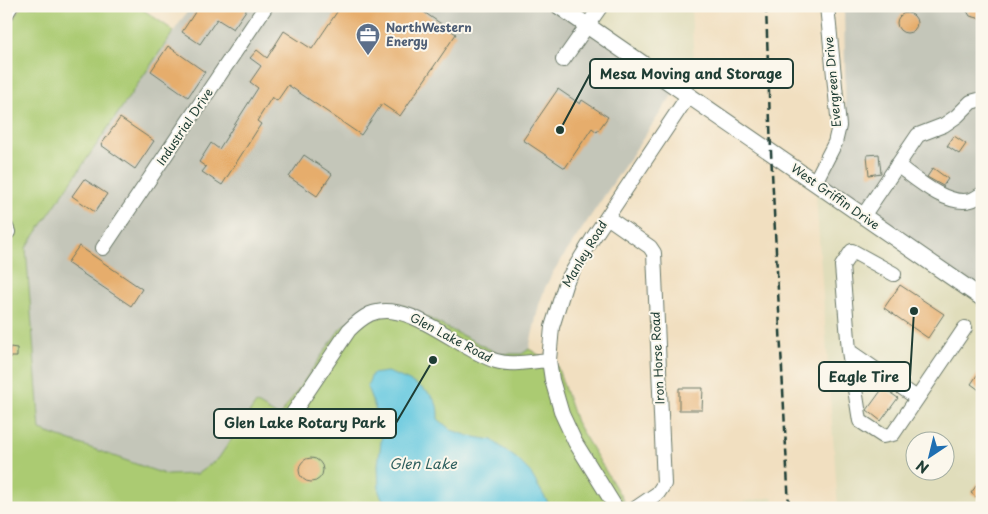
<svg xmlns="http://www.w3.org/2000/svg" width="988" height="514" viewBox="0 0 988 514" font-family="'Playpen Sans',sans-serif">
<rect width="100%" height="100%" fill="#fbf7ec"/>
<filter id="ink" filterUnits="userSpaceOnUse"><feTurbulence type="fractalNoise" baseFrequency=".02" numOctaves="2"/><feDisplacementMap in="SourceGraphic" scale="10" xChannelSelector="R" yChannelSelector="G"/><feConvolveMatrix kernelMatrix="1 2 1 2 8 2 1 2 1" color-interpolation-filters="sRGB"/></filter>
<filter id="wash" filterUnits="userSpaceOnUse"><feTurbulence type="fractalNoise" baseFrequency=".0096" numOctaves="4" result="noise"/><feDisplacementMap in="SourceGraphic" scale="20" xChannelSelector="R" yChannelSelector="G"/><feGaussianBlur stdDeviation="1.12" result="paint"/><feColorMatrix in="noise" values="0 0 0 0 0 0 0 0 0 0 0 0 0 0 0 0 0 1.4 0 .05"/><feComposite in="paint" operator="in"/></filter>
<g filter="url(#wash)">
<rect width="100%" height="100%" fill="#f1dfc0"/>
<path fill="#e0ddbb" fill-rule="evenodd" d="M575,6H691L695,88Z
M815,182L982,298V508H838ZM916,442H946V472H916Z
M773,497L774,508H703Z"/>
<path fill="#c4c6b9" d="M191,6H559L677,88L553,272L545,288L539,305L529,349L522,354H499L466,338L340,329L278,417L256,403L218,459L197,474L167,475L40,430L26,248Z
M844,6H982V298L815,182L846,130Z"/>
<path fill="#abcb72" stroke="#658453" d="M22,6H138L174,31L26,248L40,430L167,475L197,474L218,459L256,403L279,417L340,329L369,306L402,305L499,354H522L529,349L557,366L576,422L628,508H6V30Z"/>
<path fill="#62c7df" stroke="#40828a" d="M387,372C401,377 430,388 436,403C438,407 438,414 438,419L451,430L469,436L492,440L517,459L530,472L551,508H387L379,492L378,465L382,435L379,418L367,387L372,374Z"/>
<g id="blocks">
<path fill="#e6ad6c" d="M199,6H249L233,29L217,19L200,44L182,32Z
M341,6H415L456,34L400,116L382,104L361,135L288,85L277,101L272,97L257,121L261,124L222,185L202,172L206,167L199,162L211,143L219,149L258,88L250,82L261,66L250,58L257,50L267,58L284,31L312,49Z
M964,6H982V19L970,16Z
M897 23a10 10 0 1 1 20 0a10 10 0 1 1-20 0Z
M168,46L205,72L188,97L151,71Z
M558,89L580,104L582,100L608,117L597,132L592,128L565,168L523,140Z
M120,118L154,141L135,169L101,145Z
M954,136L966,144L959,154L947,146Z
M879,154L881,173L869,175L867,155Z
M304,155L332,174L317,196L289,177Z
M933,168L948,179L943,186L927,177Z
M84,179L107,194L95,212L72,196Z
M79,246L142,289L131,306L67,263Z
M900,285L944,314L928,338L884,308Z
M10,347L17,348V357H9Z
M982,368V392L971,384Z
M679,388H703L702,410H679Z
M883,388L898,398L881,421L867,410Z
M299 470a12 12 0 1 1 24 0a12 12 0 1 1-24 0Z
M982,478V501L971,493Z"/>
</g>
</g>
<g filter="url(#ink)">
<use href="#blocks" fill-opacity="0" stroke="#687665" stroke-width="1"/>
<g fill="none" stroke-linecap="round" stroke-linejoin="round">
<defs>
<path id="minor" d="M6,14L11,6
M563,60L601,6
M897,165C915,178 947,207 971,200C975,199 979,196 982,194
M815,182L835,143L839,126L827,6
M863,216L918,135L944,125L957,116L971,102L982,99
M607,217L650,247L654,253L664,484L658,493L636,508
M6,227L8,232
M103,248L266,6
M894,274L852,251L842,266L849,351L860,421L883,436L893,434L965,328
M849,351L917,398
M287,422L349,330C355,324 362,318 370,314C409,298 459,350 496,361C512,366 533,361 549,360
M616,508L575,442L562,414L552,380L549,360L552,327L566,282L593,238L688,96"/>
<path id="major" d="M559,6L982,298"/>
</defs>
<use href="#minor" stroke="#687665" stroke-width="16"/>
<use href="#major" stroke="#687665" stroke-width="18"/>
<use href="#minor" stroke="#fff" stroke-width="14"/>
<use href="#major" stroke="#fff" stroke-width="16"/>
<path stroke="#1f3d34" stroke-width="2.5" stroke-dasharray="8 4" stroke-linecap="butt" d="M766,6L771,152L789,508"/>
</g>
</g>
<defs>
<symbol id="office-pin" viewBox="-11 -11 22 30"><path d="M0 17L-7.5 6A9.5 9.5 0 1 1 7.5 6Z" fill="#5c6f8a" stroke="#fbf7ec"/><path d="M-6-3h4V-5.5h4V-3h4V5H-6ZM-1-4.5V-3h2v-1.5ZM-6 0V1H6V0Z" fill="#fff"/></symbol>
</defs>
<g fill-rule="evenodd">
<use href="#office-pin" x="354" y="21" width="28" height="38"/>
</g>
<g text-anchor="middle" stroke-width="4" stroke-linejoin="round" paint-order="stroke">
<g font-size="12" font-weight="bold" fill="#4e5e75" stroke="#fbf7ec" text-anchor="start">
<text x="386" y="32">NorthWestern<tspan x="386" dy="14">Energy</tspan></text>
</g>
<g font-size="12" fill="#1f3d34" stroke="#fbf7ec">
<text transform="translate(833 82) rotate(-95)" y="4">Evergreen Drive</text>
<text transform="translate(185 127) rotate(-56)" y="4">Industrial Drive</text>
<text transform="translate(835 197) rotate(35)" y="4">West Griffin Drive</text>
<text transform="translate(585 254) rotate(-59)" y="4">Manley Road</text>
<text transform="translate(451 338) rotate(28)" y="4">Glen Lake Road</text>
<text transform="translate(658 358) rotate(-93)" y="4">Iron Horse Road</text>
</g>
<g font-size="14" font-style="italic" fill="#30605f" stroke="#fbf7ec">
<text x="423" y="469">Glen Lake</text>
</g>
</g>
<path fill="none" stroke="#1f3d34" stroke-width="2" d="M560 130L590 74M914 311L910 377M433 360L396 423"/>
<g fill="#1f3d34" stroke="#fbf7ec" stroke-width="2">
<circle cx="560" cy="130" r="5"/>
<circle cx="914" cy="311" r="5"/>
<circle cx="433" cy="360" r="5"/>
</g>
<g fill="#fbf7ec" stroke="#1f3d34" stroke-width="2">
<rect x="590" y="59" width="203" height="29" rx="5"/>
<rect x="819" y="362" width="91" height="29" rx="5"/>
<rect x="214" y="409" width="182" height="29" rx="5"/>
</g>
<g font-size="14" text-anchor="middle" font-weight="bold" fill="#1f3d34">
<text x="691" y="79">Mesa Moving and Storage</text>
<text x="864" y="382">Eagle Tire</text>
<text x="305" y="428">Glen Lake Rotary Park</text>
</g>
<rect width="988" height="514" fill="none" stroke="#fbf7ec" stroke-width="25"/>
<g transform="translate(930 456) rotate(215)"><circle r="24" fill="#fbf7ec" stroke="#a3ada2"/>
<path d="M0-4L9 19L0 12L-9 19Z" fill="#1f6fb2"/>
<text y="-8" font-size="14" font-weight="bold" text-anchor="middle" fill="#1f3d34">N</text>
</g>
</svg>
